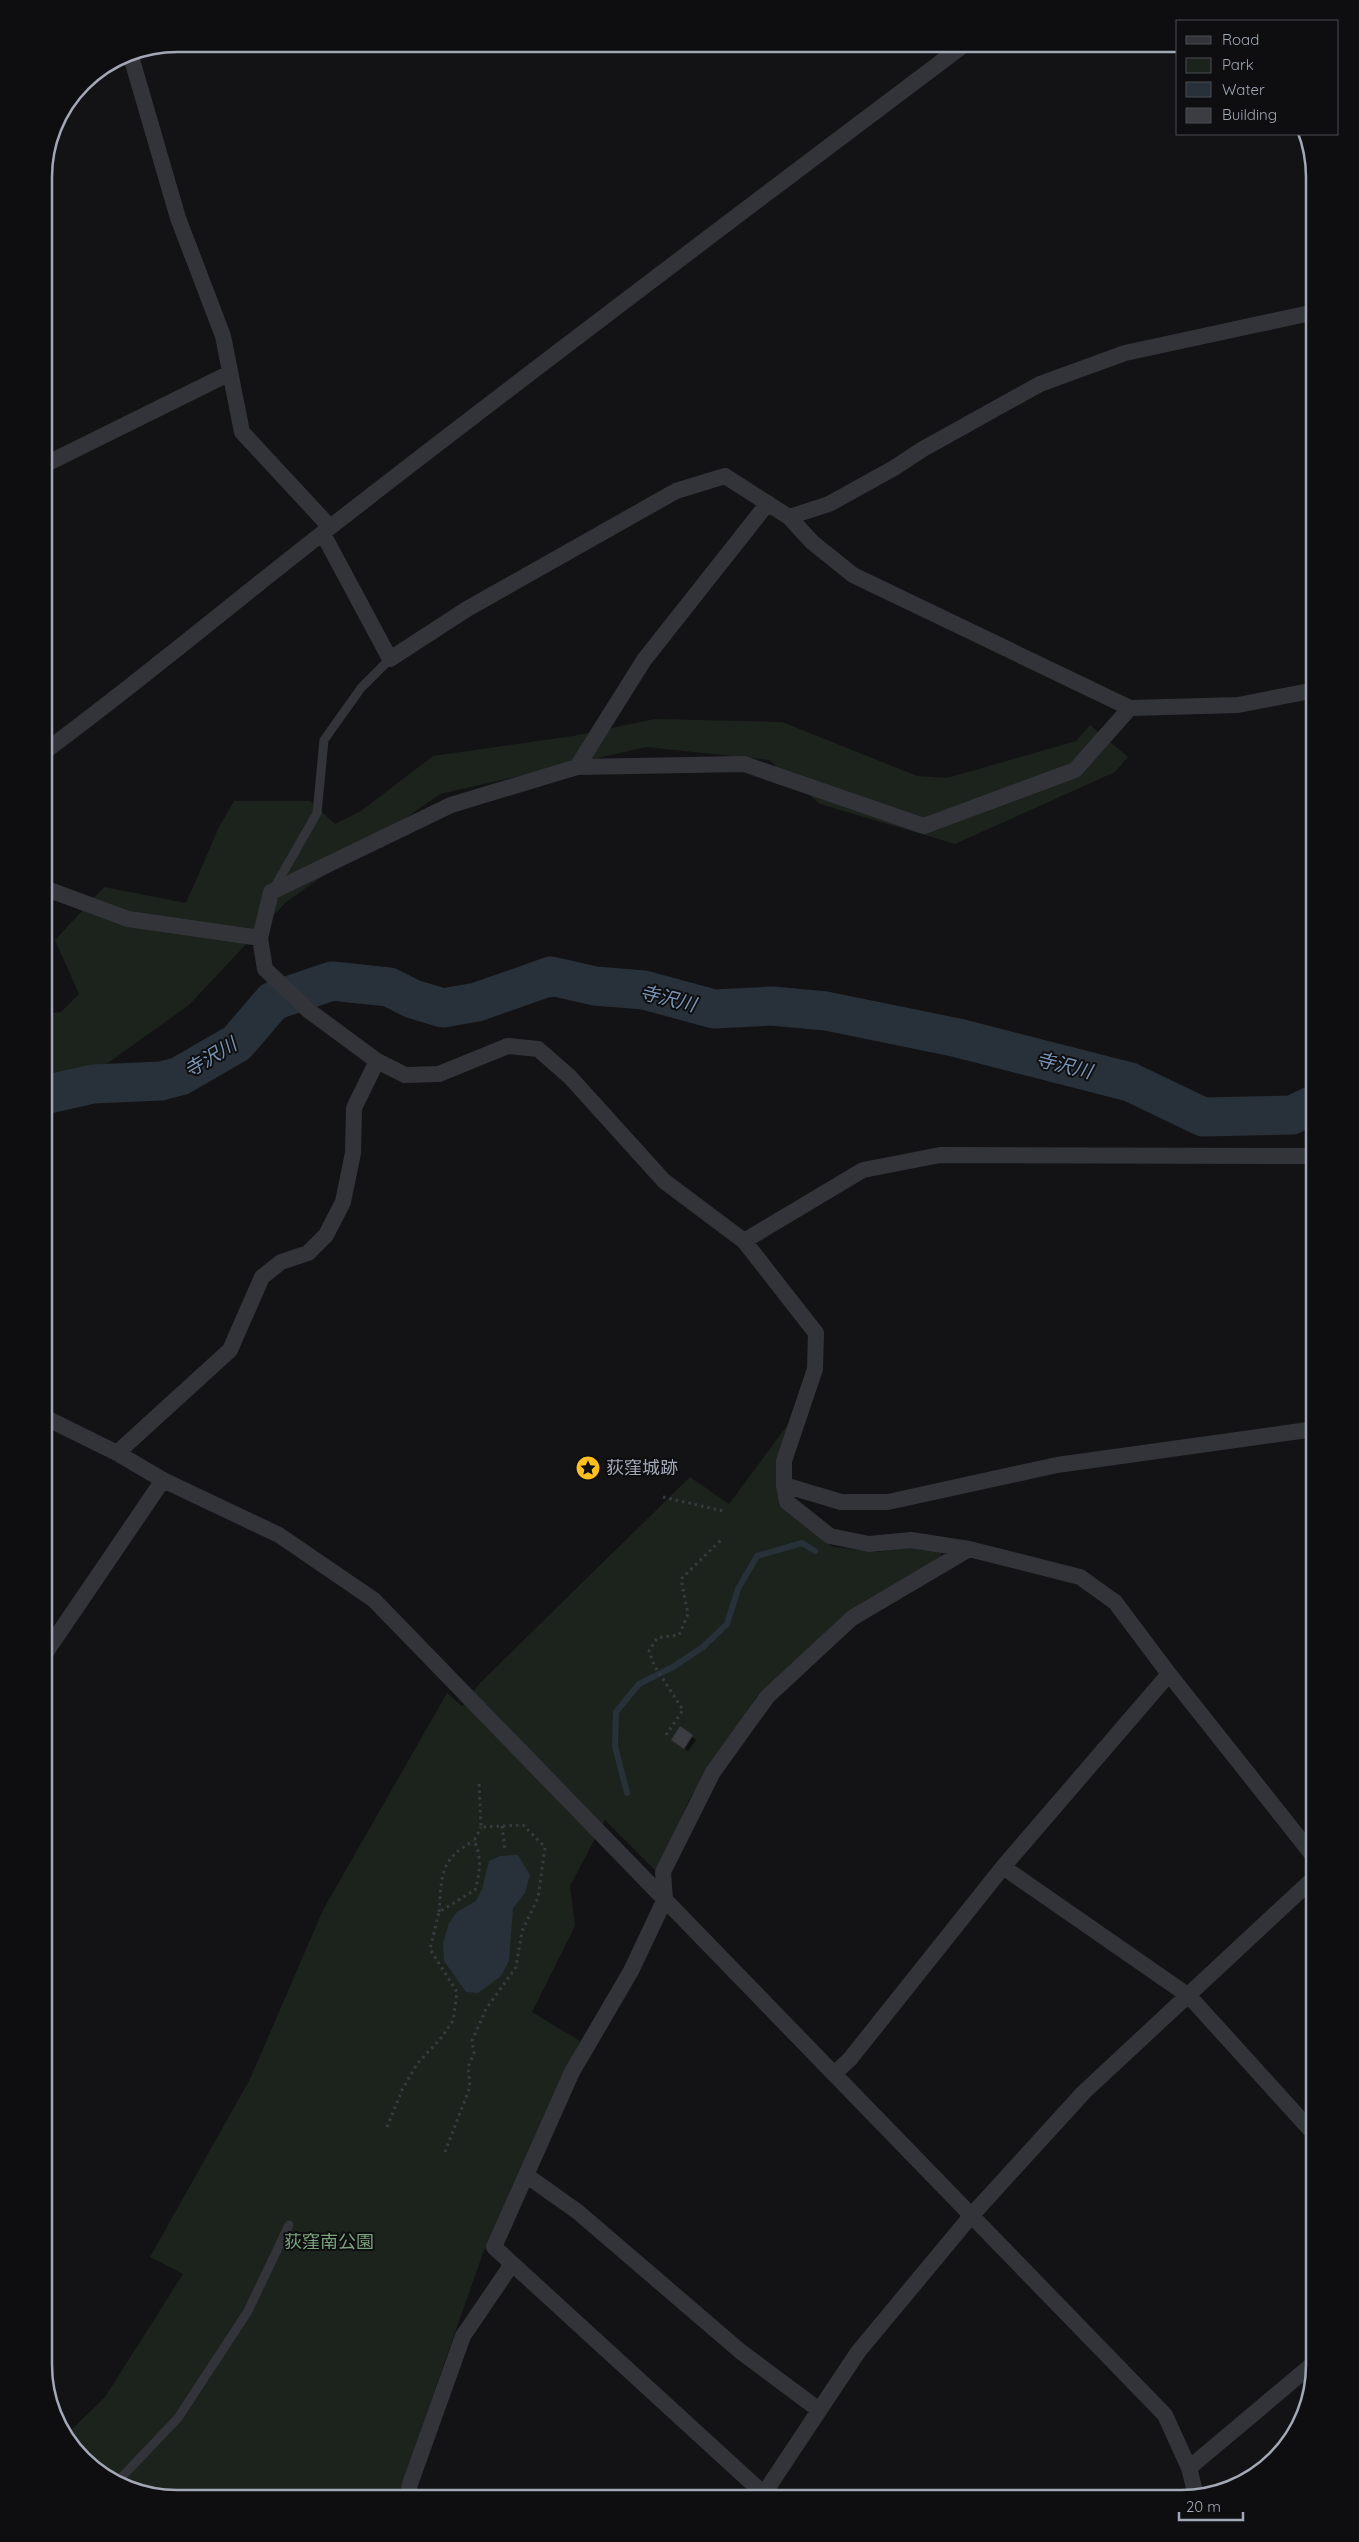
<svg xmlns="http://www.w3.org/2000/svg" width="1359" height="2542" viewBox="0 0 1359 2542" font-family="Quicksand,'Noto Sans JP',sans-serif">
<rect width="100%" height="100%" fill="#131315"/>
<path fill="#1b231c" d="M655,719L782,722L917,776L947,778L1076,741L1090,725L1128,757L1115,772L955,844L820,804L769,760L646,747L440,794L286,902L189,1005L94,1073L44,1093V1014L61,1012L79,994L55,940L104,887L186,903L219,827L234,801H310L335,824L361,811L433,756L573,736Z
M792,1419L778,1459L779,1505L833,1547L877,1552L911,1546L941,1553V1560L844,1615L757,1696L689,1800L658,1873L605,1820L570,1886L575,1926L532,2012L580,2041L483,2253L397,2498H169L103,2475L68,2433L105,2397L183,2274L150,2257L250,2079L323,1910L447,1693L462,1706L480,1683L690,1477L729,1504Z"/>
<path fill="#283139" d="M518,1855L530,1875L525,1893L513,1908L509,1961L501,1976L478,1993L466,1992L444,1961L443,1943L449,1923L457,1912L476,1901L482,1889L489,1861L500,1856Z"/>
<path fill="#0007" d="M681,1728L696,1740L688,1751L676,1743Z"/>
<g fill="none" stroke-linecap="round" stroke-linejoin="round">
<path stroke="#283139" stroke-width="6" d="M627,1793L615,1746L616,1712L639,1684L673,1667L703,1647L727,1624L738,1589L757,1556L802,1543L815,1551"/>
<path stroke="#283139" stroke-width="39" d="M44,1095L93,1084L161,1081L180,1076L237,1043L273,1001L332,981L389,987L413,999L443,1008L477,1002L551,976L595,986L644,990L714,1009L772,1006L826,1011L958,1038L1130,1082L1203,1117L1292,1115L1315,1104"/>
</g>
<path fill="#3c3d42" stroke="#2d2c31" d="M680,1726L693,1735L684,1749L671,1740Z"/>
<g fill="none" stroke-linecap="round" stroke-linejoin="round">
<path stroke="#393b41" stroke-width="3" stroke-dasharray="2.5 4" stroke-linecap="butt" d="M663,1497L723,1511
M666,1735L683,1710L654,1665L649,1651L657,1638L679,1635L688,1614L681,1579L723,1538
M502,1826L505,1851
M439,1912C442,1876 439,1859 474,1841
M387,2127L402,2090L417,2064L441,2038L453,2021L457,1992L430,1949L439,1912L475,1890C480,1874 482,1855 474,1841L481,1827
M445,2152L470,2087L468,2067L474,2053L472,2041L486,2009L516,1967L522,1931L538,1898L545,1847L523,1825L481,1827L479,1782"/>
<path stroke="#33343a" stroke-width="9" d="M273,890L317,813L324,740L361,688L390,659
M118,2481L178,2418L248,2311L289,2225"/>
<path stroke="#33343a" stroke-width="16" d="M130,53L178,218L223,336L242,432L330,527
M44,465L230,373
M789,517L829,504L894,468L923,449L1040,384L1125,353L1315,312
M323,534L390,659L467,609L676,491L725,476L789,517L812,542L853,575L1130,708L1238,705L1315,690
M1130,708L1075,770L924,826L744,764L577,767L451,805L271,892L260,938L265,969L308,1010L377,1061L405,1075L439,1074L508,1046L538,1049L570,1077L664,1181L744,1241L816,1333L815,1369L784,1461V1485L787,1502L830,1536L869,1544L911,1540L969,1549L1080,1577L1115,1602L1169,1674L1315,1858
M44,752C143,679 236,600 333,525C542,362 754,203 965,44
M577,767L644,660L768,503
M44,888L128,919L260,938
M744,1241L863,1170L940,1155L1315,1156
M44,1417L117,1453L163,1480L279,1535L374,1600L1165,2415L1189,2468L1196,2495
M117,1453L230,1350L262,1277L281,1262L308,1253L326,1235L343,1202L353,1153L354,1108L377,1061
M784,1485L841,1502H888L1057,1465L1315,1429
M44,1655L163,1480
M1003,1867L1189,1996L1315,2135
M834,2074L850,2059L1003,1867L1169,1674
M526,2175L578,2212L740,2351L819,2410
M1189,2468L1315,2362
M764,2494L494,2247L572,2072L631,1971L665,1899L663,1872L713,1772L767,1697L852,1618L969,1549
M407,2498L410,2484L463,2336L512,2264
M761,2498L858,2352L971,2216L1084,2092L1315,1877"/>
</g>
<defs>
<symbol id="sight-disc" viewBox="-11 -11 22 22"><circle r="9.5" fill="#ffbf20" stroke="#0e0e10"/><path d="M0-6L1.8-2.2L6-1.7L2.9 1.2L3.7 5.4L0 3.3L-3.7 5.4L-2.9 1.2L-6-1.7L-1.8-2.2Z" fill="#111"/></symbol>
</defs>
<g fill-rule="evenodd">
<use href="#sight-disc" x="574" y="1454" width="28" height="28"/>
</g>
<g text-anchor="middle" stroke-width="4" stroke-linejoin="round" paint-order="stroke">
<g font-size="18" fill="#a3a8b6" stroke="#0e0e10" text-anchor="start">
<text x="606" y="1474">荻窪城跡</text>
</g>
<g font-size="18" fill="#79a37d" stroke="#0e0e10">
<text x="329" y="2248">荻窪南公園</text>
</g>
<g font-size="19" font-style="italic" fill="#7794b4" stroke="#0e0e10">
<text transform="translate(668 998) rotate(14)" y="7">寺沢川</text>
<text transform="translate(210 1057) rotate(-31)" y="7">寺沢川</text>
<text transform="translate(1064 1065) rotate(14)" y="7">寺沢川</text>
</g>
</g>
<path d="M0 0H1359V2542H0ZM177 52H1181A125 125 0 0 1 1306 177V2365A125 125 0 0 1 1181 2490H177A125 125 0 0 1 52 2365V177A125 125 0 0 1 177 52Z" fill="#0e0e10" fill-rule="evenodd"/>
<path fill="none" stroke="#a3a8b6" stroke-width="2.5" d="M177 52H1181A125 125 0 0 1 1306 177V2365A125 125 0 0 1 1181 2490H177A125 125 0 0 1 52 2365V177A125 125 0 0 1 177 52Z"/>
<rect x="1176" y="20" width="162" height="115" fill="#0e0e10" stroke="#4a4c52"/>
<rect x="1186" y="36" width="25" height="8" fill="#33343a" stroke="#4a4c52"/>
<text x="1222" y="45" font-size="15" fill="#a3a8b6">Road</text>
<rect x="1186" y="58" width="25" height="15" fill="#1b231c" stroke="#4a4c52"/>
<text x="1222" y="70" font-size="15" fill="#a3a8b6">Park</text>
<rect x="1186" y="82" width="25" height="15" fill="#283139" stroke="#4a4c52"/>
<text x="1222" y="95" font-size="15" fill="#a3a8b6">Water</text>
<rect x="1186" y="108" width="25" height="15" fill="#3c3d42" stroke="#4a4c52"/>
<text x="1222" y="120" font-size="15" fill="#a3a8b6">Building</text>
<path d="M1179 2512v8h64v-8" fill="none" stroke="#a3a8b6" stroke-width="2.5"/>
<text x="1186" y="2512" font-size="15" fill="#a3a8b6" stroke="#0e0e10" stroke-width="4" paint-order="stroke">20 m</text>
</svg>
